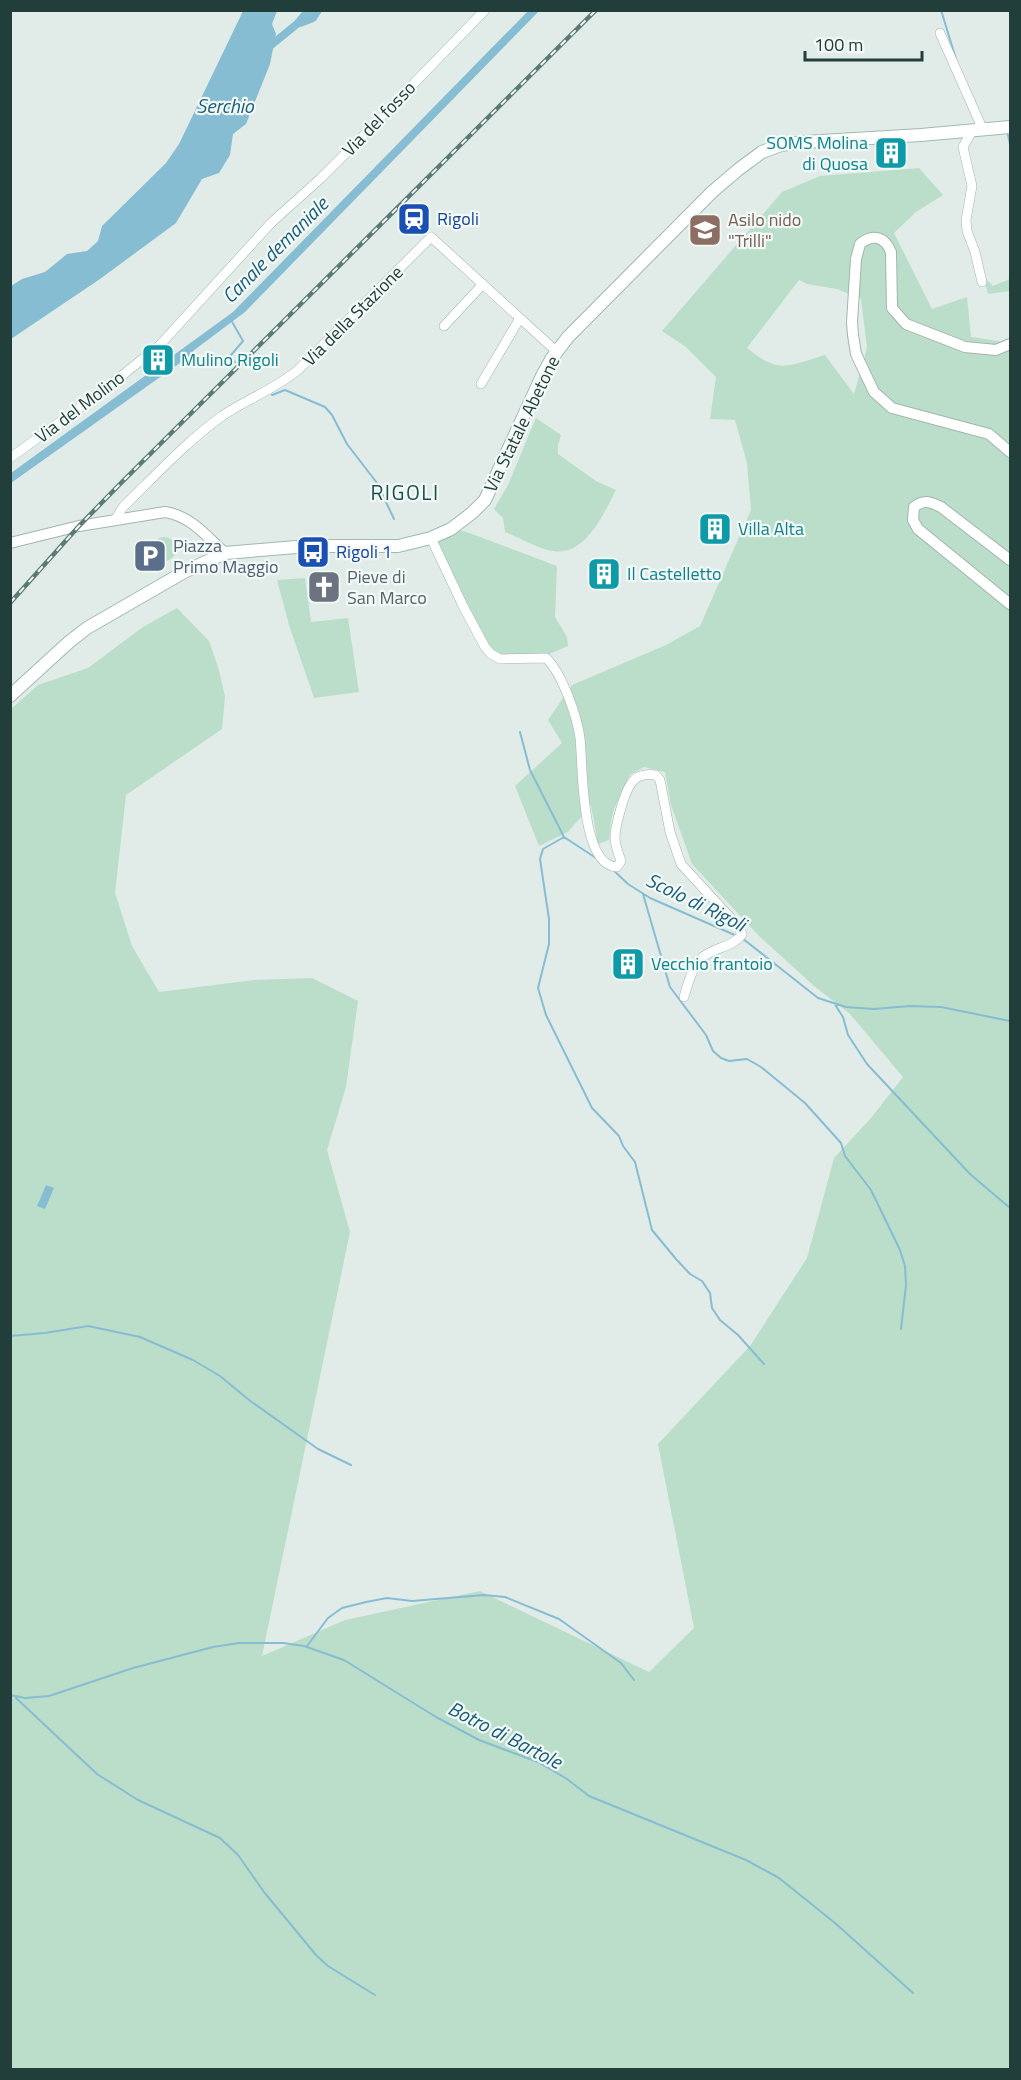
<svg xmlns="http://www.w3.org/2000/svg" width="1021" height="2080" viewBox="0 0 1021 2080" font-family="'Titillium Web',sans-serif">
<rect width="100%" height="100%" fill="#e1ece9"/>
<path fill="#badec9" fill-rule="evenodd" d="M919,168L943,195L916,212L894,233L932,309L967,297L971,337L1005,342L1010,340V2069L11,2070V709L38,685L88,668L143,627L177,608L209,641L219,670L225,697L222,729L126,795L115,893L132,946L159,992L254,980L312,978L358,1001L346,1087L327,1150L350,1232L262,1656L345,1620L480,1591L649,1672L694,1628L658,1444L750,1346L807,1258L834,1158L871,1118L903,1077L850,1014L814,986L759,936L692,864L671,805L665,772L644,767L630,775L614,809L611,822L609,840L598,844L591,805L568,832L539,846L515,786L562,743L548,720L572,685L666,645L700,626L751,510L747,463L735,420L710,419L716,377L686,347L662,331L782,192L820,176ZM799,280L807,284L837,289L861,299L867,348L854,394L825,355C789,366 778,374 747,348Z
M984,277L993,286L1010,279V291L988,294Z
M536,418L561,435L558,445V454L596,481L616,490C604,513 585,557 553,551C538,549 519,537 505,532L503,518L494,509L508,485Z
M458,531H464L557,566L555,617L567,637L568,646L547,655L504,657L488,645L437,542Z
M152 549a12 12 0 1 1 24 0a12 12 0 1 1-24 0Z
M305,578L311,622L348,618L359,692L314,698L289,625L277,580Z"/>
<path fill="#87bdd3" d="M243,11H277L272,24L276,34L270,64L246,124L233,134L230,155L219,173L202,179L176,223L100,279L11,339V286L22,279L45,272L67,254L87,251L98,241L102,226L166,163L179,144Z
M528,11H539L245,312L193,351L194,353L11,483V473L233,312Z
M46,1185L54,1188L45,1209L37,1206Z"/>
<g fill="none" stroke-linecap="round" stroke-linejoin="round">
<path stroke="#87bdd3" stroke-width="2" d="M941,10L956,59
M1008,135L1010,144
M231,320L243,341L231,355V358L235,362
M272,395L285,390L325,407L332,415L347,444L377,483L394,519
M520,732L530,770L564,837L599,860
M564,837L543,849L540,859L549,919V944L538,988L546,1015L592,1108L619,1136L623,1146L635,1162L652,1230L676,1259L690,1274L702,1281L710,1293L712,1308L720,1320L738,1335L764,1364
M611,868L628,884L650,898L737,936
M643,894L670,987L706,1035L713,1051L721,1058L729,1061L747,1059L761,1067L805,1103L841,1143L845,1156L871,1190L900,1250L905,1266L906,1285L901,1329
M742,938L818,998L846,1007L874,1009L910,1006L941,1007L1010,1021
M834,1003L843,1017L848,1035L867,1064L970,1174L1010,1208
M10,1336L45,1333L88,1326L140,1337L193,1360L220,1376L249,1400L318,1449L351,1465
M307,1646L328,1618L342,1608L366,1602L387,1598L412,1601L484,1595L505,1597L559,1619L621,1663L634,1680
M10,1695L25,1698L49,1696L133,1668L213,1647L239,1643H283L304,1646L344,1660L436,1717L479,1740L538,1762L567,1779L589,1796L746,1860L779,1878L835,1923L913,1993
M16,1698L97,1774L138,1800L220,1838L238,1855L264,1892L316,1955L328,1966L375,1995"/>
<path stroke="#87bdd3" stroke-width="8" d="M300,23L313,18L318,10
M265,50L297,24L309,10"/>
<defs>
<path id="minor" d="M940,33L983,130
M972,131L963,147L972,186L966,220L967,231L975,252L982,282
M444,326L483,284
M481,384L520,318
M10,458L100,393L159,346L271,223L320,179L366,133L485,10
M115,520L123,507C155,476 186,442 222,416C247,399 275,389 298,370L431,237L556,351
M431,538L464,608L485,647L491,654L500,659L546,658C562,673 577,716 580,738C583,764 580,866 617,867L621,861C619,854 615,846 615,838C615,826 625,788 634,780C640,774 649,774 656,775L660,780L670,832L681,864L738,926L742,934C733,948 713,947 702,958C692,968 688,983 684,997"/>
<path id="tertiary" d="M1010,344L996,350L965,347L906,324L892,308L891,252C885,237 873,233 860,244L856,259L852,322L853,335L856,354L874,392L892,408L989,434L1010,452
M10,543L79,526L165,512C191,516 206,536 225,553
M1010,560L941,507C930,502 924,499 914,507L913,520L918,529L1010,604"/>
<path id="secondary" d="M10,696L69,642L87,628L184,572L225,553L308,546H398L431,538L451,529L472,513L485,500L542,376L552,358L568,337L712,192L739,169L762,152L781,145L805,142L921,135L1010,127"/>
</defs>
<use href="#minor" stroke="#a4b4b1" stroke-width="10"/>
<use href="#tertiary" stroke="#a4b4b1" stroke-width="12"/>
<use href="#secondary" stroke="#9fb9b3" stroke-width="14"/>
<use href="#minor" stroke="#fff" stroke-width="9"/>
<use href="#tertiary" stroke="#fff" stroke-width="10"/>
<use href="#secondary" stroke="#fff" stroke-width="12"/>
<defs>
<path id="rail" d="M10,603L79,526L120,484L596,10"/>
</defs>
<use href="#rail" stroke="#5b7a76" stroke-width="4.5"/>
<use href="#rail" stroke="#f2f9f6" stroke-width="2" stroke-dasharray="7" stroke-linecap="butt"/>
</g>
<defs>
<symbol id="building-square" viewBox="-11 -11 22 22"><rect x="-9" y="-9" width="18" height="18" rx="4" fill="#0f9aa8" stroke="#f2f9f6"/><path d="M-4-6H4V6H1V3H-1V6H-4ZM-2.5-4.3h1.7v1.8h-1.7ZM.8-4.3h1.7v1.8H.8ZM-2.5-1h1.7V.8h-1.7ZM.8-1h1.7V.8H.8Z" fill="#fff"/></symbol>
<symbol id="station-square" viewBox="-11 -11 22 22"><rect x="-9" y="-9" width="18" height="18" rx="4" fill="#1a4fb4" stroke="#f2f9f6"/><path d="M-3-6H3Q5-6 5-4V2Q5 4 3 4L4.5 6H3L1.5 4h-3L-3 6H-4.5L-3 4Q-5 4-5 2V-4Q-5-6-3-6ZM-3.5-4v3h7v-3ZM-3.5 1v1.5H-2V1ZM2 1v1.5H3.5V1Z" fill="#fff"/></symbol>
<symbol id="school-square" viewBox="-11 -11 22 22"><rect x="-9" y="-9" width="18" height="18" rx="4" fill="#8d6e63" stroke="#f2f9f6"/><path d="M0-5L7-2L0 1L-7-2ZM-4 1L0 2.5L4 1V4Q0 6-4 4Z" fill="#fff"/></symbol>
<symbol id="bus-square" viewBox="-11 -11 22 22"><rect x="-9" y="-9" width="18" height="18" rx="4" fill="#1a4fb4" stroke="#f2f9f6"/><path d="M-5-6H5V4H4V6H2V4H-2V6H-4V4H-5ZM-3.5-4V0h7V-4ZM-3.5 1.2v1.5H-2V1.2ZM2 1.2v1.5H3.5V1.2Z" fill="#fff"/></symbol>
<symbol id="parking-square" viewBox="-11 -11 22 22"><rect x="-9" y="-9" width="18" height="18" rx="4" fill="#5c6f8a" stroke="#f2f9f6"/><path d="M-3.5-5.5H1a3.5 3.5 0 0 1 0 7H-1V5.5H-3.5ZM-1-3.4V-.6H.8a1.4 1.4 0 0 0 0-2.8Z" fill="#fff"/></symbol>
<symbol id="church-square" viewBox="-11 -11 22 22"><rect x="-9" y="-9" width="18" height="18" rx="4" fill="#6b7280" stroke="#f2f9f6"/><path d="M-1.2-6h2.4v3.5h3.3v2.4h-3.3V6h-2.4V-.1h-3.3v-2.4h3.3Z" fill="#fff"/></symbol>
</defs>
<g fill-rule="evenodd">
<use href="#building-square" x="872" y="134" width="38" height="38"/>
<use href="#station-square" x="395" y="200" width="38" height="38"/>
<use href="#school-square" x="686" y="211" width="38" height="38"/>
<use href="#building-square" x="139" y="341" width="38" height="38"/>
<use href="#building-square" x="696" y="510" width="38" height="38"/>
<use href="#bus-square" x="294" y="533" width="38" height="38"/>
<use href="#parking-square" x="131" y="537" width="38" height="38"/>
<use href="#building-square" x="585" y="555" width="38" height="38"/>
<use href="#church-square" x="305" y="568" width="38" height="38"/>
<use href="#building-square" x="609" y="945" width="38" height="38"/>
</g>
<g text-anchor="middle" stroke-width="4.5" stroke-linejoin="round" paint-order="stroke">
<g font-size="18" fill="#213e3a" stroke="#f2f9f6">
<text transform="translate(379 119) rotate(-46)" y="6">Via del fosso</text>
<text transform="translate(353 316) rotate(-45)" y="6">Via della Stazione</text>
<text transform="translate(80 407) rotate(-37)" y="6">Via del Molino</text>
<text transform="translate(522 424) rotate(-64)" y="6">Via Statale Abetone</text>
</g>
<g font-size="18" fill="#0d838f" stroke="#f2f9f6" text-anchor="start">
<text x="868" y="149" text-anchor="end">SOMS Molina<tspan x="868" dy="21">di Quosa</tspan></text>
<text x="181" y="366">Mulino Rigoli</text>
<text x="738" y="535">Villa Alta</text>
<text x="627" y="580">Il Castelletto</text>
<text x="651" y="970">Vecchio frantoio</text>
</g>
<g font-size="18" fill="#164399" stroke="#f2f9f6" text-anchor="start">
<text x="437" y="225">Rigoli</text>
<text x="336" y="558">Rigoli 1</text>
</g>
<g font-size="18" fill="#785e54" stroke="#f2f9f6" text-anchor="start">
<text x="728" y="226">Asilo nido<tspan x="728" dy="21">"Trilli"</tspan></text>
</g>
<g font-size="18" fill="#4e5e75" stroke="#f2f9f6" text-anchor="start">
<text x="173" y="552">Piazza<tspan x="173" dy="21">Primo Maggio</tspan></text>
</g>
<g font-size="18" fill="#5b616d" stroke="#f2f9f6" text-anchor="start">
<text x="347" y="583">Pieve di<tspan x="347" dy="21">San Marco</tspan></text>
</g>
<g font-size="20" font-style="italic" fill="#195d7c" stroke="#f2f9f6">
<text x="225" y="113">Serchio</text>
<text transform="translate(275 250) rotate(-45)" y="7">Canale demaniale</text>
<text transform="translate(696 902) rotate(26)" y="7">Scolo di Rigoli</text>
<text transform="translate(505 1735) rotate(27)" y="7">Botro di Bartole</text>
</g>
<g font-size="21" letter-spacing="1.5" fill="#1c514c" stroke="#f2f9f6">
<text x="405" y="500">RIGOLI</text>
</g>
</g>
<rect width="1021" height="2080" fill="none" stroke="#213e3a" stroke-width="24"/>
<path d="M805 51v9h117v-9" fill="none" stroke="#213e3a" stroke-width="3"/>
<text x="814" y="51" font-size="18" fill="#213e3a" stroke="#f2f9f6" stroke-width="4.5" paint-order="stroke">100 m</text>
</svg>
